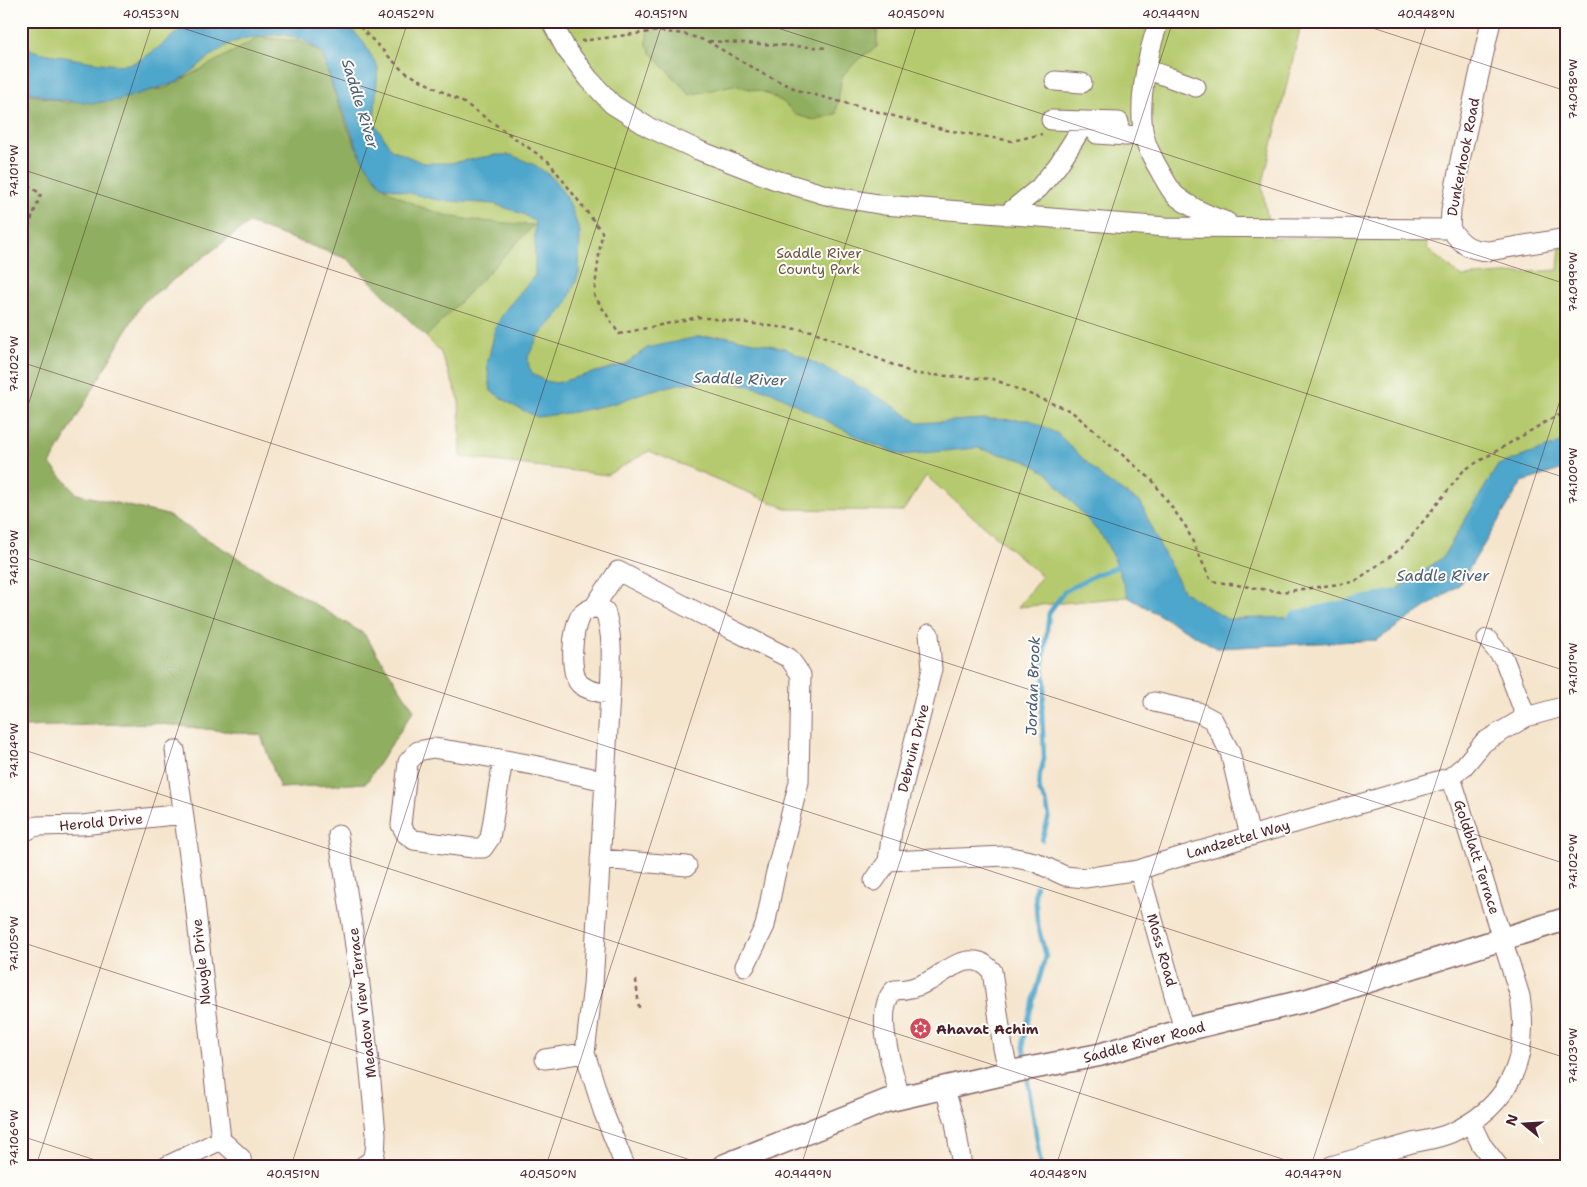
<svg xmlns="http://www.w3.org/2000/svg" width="1587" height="1187" viewBox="0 0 1587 1187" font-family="'Shantell Sans',sans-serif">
<rect width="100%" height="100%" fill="#fdfcf7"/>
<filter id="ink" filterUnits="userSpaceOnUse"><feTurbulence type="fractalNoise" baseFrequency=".02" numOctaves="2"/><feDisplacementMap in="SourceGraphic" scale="10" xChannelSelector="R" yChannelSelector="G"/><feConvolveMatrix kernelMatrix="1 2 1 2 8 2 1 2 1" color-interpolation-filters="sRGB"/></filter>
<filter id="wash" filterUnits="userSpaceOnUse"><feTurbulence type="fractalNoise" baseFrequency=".0096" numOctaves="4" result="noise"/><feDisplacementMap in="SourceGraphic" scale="20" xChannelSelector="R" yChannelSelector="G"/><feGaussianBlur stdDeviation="1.12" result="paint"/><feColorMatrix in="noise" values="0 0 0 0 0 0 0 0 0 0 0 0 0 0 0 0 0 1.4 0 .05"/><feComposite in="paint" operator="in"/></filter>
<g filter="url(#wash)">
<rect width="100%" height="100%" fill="#f5e5cd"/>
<path fill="#b5ca6e" stroke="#80744c" d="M21,21H1302L1262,187L1271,238L1425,237L1428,250L1462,277L1558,270L1563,206L1566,203V468L1522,482L1459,585L1377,640L1217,648L1128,597L1018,607L1042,576L926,476L903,511L788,509L649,451L607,475L461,457L459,399L440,351L348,259L249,223L142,303L50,464L77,494L167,515L364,634L414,710L366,783L280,788L261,735L153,723L21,727Z"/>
<path fill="#90ae61" stroke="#6d6646" d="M649,21H877V47L861,57L842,76L836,114L814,120L796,115L783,102L764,92L733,85L690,95C682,85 649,54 647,45C646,37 648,29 649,21Z
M260,37L301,42L322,53C334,93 353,156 382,185C396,199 434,213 454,217C480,222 508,223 534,225L426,337L348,259L249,223L142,303L50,464L77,494L167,515L364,634L414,710L366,783L280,788L261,735L153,723L21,727V92L67,103L166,88Z"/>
<path fill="#4da6cb" stroke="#4c627b" d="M190,21H345L364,43L378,67L374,122L391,149L423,163H450L495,155H511L535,165L552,177L568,199L580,232L579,274L565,307L538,337L528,357L529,367L533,374L546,381L556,383L625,364L647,348L697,337L724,336L784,348L841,376L894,406L918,423L984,419L1030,420L1058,434L1105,480L1141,503L1154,534L1184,592L1227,619L1333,616L1351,621L1442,558L1498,465L1566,441V468L1522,482L1459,585L1377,640L1217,648L1128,597L1114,558L1104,539L1047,473L1026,461L977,448L902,455L867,442L772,392L735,382L716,380L679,384L645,392L616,403L575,412L537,417L514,406L491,391L487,365L496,326L506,309L535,275V222L523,214L494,204L437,200L382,186L362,159L334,90L322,53L303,40L283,34L247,38L231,43L212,55L178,82L118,100L95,103L58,100L21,90V40L32,50L43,53C63,56 117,69 133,63C154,54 172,36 190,21Z"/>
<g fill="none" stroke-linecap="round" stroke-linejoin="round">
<path stroke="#4da6cb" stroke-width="4.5" d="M1042,840L1049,816L1046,802L1039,791L1040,774L1044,759L1042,709L1045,684L1043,664L1049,613L1064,592L1097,574L1121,566
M1026,1063L1023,1041L1029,1016L1046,956L1037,922L1035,893L1036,886
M1027,1076L1041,1166"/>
<path stroke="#4da6cb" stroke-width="26" d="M1299,623L1405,600"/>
</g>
</g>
<g filter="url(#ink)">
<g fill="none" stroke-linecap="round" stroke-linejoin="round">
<defs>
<path id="minor" d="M551,21L566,49L589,79L612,104L648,127L698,150L773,179L826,195L884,205L1166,227L1450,229
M1159,21C1148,51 1137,103 1144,135C1147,149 1154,161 1161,173C1165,180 1170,190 1176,196C1191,208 1209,216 1227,222
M1491,21L1461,156L1451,210L1450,229C1463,245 1468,250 1489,251L1566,238
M1146,69L1196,87
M1055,81L1082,83
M1051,120L1119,122
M1097,134L1126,136L1143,134
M1006,215L1039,188L1058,165L1079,132L1080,121
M594,607L618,571L687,607L789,658L801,675L799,782L775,876L765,926L745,966
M1487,639L1504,659L1526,717
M610,694C601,693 589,691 581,685C568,675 572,627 581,615C584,611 590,609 594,607L605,611C614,638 611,666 610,694L593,985L585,1053L603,1111L625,1166
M1154,702L1198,712L1213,720L1230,752L1250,836
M175,750L194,893L221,1140L241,1158L242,1166
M503,760L490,838L483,848H473L414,840L406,834L401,825L408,762L418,751L433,748L466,753L544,767L605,781
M21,834L31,828L38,826L82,825L183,814
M338,835C355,934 367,1034 376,1134C375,1149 378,1158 363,1166
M600,859L687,866
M888,861L1006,856L1035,862L1065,876L1085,878L1139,870L1159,863L1451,777L1464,766L1484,742L1526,717L1566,706
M1139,870L1184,1030
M874,881L888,861L892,831L932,669L929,634
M545,1059L585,1053
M944,1087L955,1122L962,1166
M900,1098C894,1072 872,1011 894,990C906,990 918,987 929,981C943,974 959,958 976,961C983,962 987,966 992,971L1003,1048L1009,1073
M1471,1123L1481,1144L1498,1166
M167,1166L221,1140
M1331,1166C1358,1158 1385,1151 1412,1143C1426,1140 1441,1138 1453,1132C1511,1105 1530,1057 1520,996L1451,777"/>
<path id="major" d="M723,1166L886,1101L1016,1071L1099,1055L1184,1030L1308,1000L1566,919"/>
</defs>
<use href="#minor" stroke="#866464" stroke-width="21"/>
<use href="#major" stroke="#866464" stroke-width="25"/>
<path stroke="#866464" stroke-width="2.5" stroke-dasharray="4 4" stroke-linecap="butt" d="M354,21L403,71L466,104L549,162L602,232L594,295L619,334L698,317L812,331L915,374L993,379L1071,411L1152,480L1186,527L1211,581L1281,592L1354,582L1402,548L1464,470L1554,417L1566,413
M581,41L658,31L684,34L707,41L763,74L800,91L946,130L1012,141L1042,134
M709,41L828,48
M21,181L41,194L21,247
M636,980L639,1008"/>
<use href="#minor" stroke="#fff" stroke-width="19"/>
<use href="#major" stroke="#fff" stroke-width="22"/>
</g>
</g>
<path fill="none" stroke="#4a1f2b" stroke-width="1" stroke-opacity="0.45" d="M161,21L1566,478M756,21L1566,284M1351,21L1566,91M21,169L1566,671M21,362L1566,864M21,427L153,21M21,556L1566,1058M21,749L1304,1166M21,942L709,1166M21,1136L114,1166M36,1166L408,21M291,1166L663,21M546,1166L918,21M801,1166L1173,21M1056,1166L1428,21M1311,1166L1566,382"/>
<defs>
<symbol id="synagogue-disc" viewBox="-11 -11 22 22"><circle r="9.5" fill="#d1495b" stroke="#fdfcf7"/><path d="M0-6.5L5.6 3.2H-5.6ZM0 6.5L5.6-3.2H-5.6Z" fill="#fff"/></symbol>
</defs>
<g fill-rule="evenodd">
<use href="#synagogue-disc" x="908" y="1016" width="25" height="25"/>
</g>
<g text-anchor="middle" stroke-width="4" stroke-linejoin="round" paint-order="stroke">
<g font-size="14" fill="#4a1f2b" stroke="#fdfcf7">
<text transform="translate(1463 157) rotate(-79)" y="5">Dunkerhook Road</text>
<text transform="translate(913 748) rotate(-76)" y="5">Debruin Drive</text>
<text transform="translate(101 822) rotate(-5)" y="5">Herold Drive</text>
<text transform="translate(1238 839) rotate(-16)" y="5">Landzettel Way</text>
<text transform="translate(1477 857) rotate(72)" y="5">Goldblatt Terrace</text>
<text transform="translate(1162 950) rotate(74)" y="5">Moss Road</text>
<text transform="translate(201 962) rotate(-96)" y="5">Naugle Drive</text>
<text transform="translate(362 1003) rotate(-97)" y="5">Meadow View Terrace</text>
<text transform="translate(1144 1042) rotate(-15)" y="5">Saddle River Road</text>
</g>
<g font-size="14" fill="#6a523f" stroke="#fdfcf7">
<text x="819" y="258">Saddle River<tspan x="819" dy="16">County Park</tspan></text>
</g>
<g font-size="14" font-weight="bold" fill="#4a1f2b" stroke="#fdfcf7" text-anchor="start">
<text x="936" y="1034">Ahavat Achim</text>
</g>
<g font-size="15" font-style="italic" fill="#4b5c73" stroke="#fdfcf7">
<text transform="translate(360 104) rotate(73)" y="5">Saddle River</text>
<text transform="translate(740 379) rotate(2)" y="5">Saddle River</text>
<text x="1443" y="581">Saddle River</text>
<text transform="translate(1033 686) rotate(-88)" y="5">Jordan Brook</text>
</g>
</g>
<rect width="1587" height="1187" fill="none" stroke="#fdfcf7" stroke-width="55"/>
<g transform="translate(1524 1124) rotate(288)" stroke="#fdfcf7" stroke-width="4" paint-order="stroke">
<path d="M0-4L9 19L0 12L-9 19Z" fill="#4a1f2b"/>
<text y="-8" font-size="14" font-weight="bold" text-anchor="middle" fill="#4a1f2b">N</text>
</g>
<rect x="28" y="28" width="1532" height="1132" fill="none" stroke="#4a1f2b" stroke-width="2"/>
<g font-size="12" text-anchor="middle" fill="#4a1f2b">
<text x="151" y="18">40.953°N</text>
<text x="406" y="18">40.952°N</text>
<text x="661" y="18">40.951°N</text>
<text x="916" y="18">40.950°N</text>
<text x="1171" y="18">40.949°N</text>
<text x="1426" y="18">40.948°N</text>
<text transform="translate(1573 89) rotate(-90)" y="4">74.098°W</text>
<text transform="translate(14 171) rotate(-90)" y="4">74.101°W</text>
<text transform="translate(1573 282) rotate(-90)" y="4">74.099°W</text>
<text transform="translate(14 364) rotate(-90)" y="4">74.102°W</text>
<text transform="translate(1573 476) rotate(-90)" y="4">74.100°W</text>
<text transform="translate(14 558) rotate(-90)" y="4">74.103°W</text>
<text transform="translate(1573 669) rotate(-90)" y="4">74.101°W</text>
<text transform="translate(14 751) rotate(-90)" y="4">74.104°W</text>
<text transform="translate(1573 862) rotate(-90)" y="4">74.102°W</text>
<text transform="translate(14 944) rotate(-90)" y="4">74.105°W</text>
<text transform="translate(1573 1056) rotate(-90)" y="4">74.103°W</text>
<text transform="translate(14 1138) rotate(-90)" y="4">74.106°W</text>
<text x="293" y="1178">40.951°N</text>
<text x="548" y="1178">40.950°N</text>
<text x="803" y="1178">40.949°N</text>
<text x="1058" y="1178">40.948°N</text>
<text x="1313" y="1178">40.947°N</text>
</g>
</svg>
